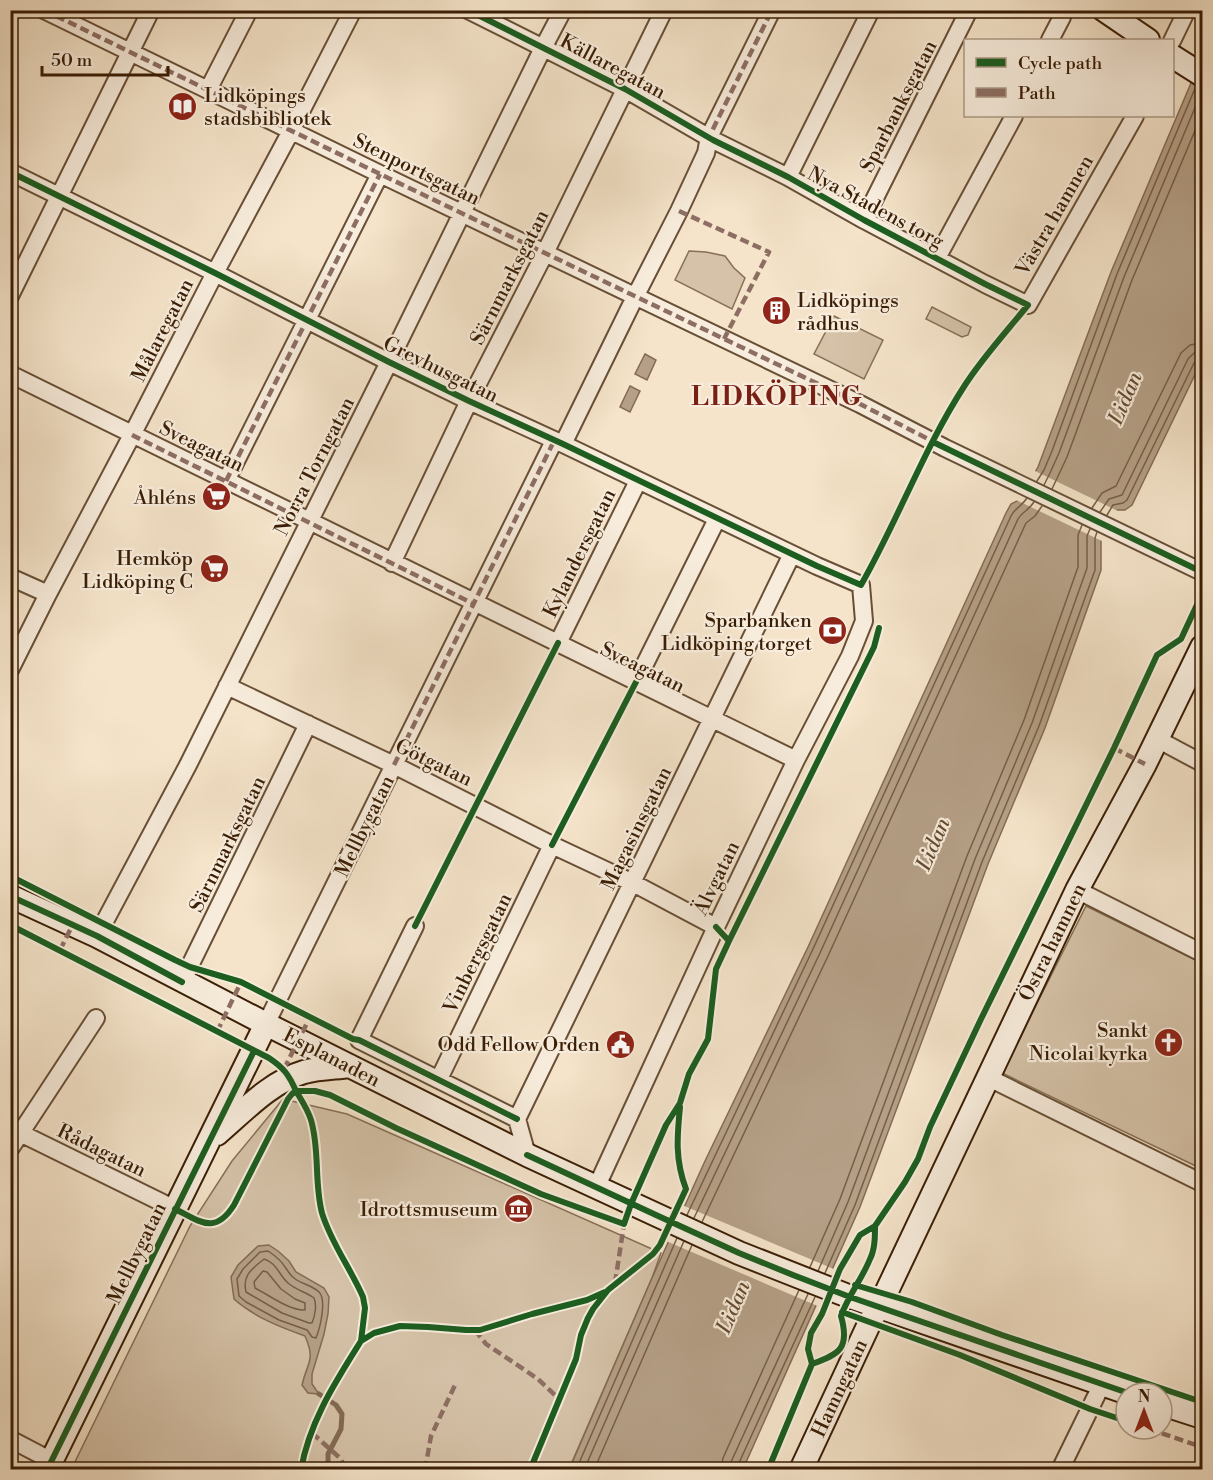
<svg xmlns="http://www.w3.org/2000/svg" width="1213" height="1480" viewBox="0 0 1213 1480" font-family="'Libre Bodoni',serif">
<rect width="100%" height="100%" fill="#f5e4ca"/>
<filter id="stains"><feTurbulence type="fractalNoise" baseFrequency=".00333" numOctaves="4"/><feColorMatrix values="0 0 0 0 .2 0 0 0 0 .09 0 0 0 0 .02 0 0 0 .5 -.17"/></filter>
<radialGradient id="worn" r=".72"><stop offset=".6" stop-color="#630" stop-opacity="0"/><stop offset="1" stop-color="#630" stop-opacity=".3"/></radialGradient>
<path fill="#d5c2a8" stroke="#877056" stroke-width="1.5" d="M689,251L706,252L725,256L734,268L745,278L732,309L675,280Z
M932,307L971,327L968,335L962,337L926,319Z
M834,316L883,340L864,379L814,354Z
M1086,906L1202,963V1169L1002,1073Z
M283,1099L347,1114L661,1253L652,1278L569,1469L71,1470L190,1226L232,1161Z"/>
<path fill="#b5a087" stroke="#836c53" stroke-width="1.5" d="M1202,57V360L1132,505L1125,510H1117L1101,538V570L1045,728L988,864L860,1207L743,1469L569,1470L652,1278L705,1161L808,947L1006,513L1011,504L1019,500L1038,467L1111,272Z
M645,354L656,360L647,380L635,374Z
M630,386L640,391L630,412L620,407Z
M269,1245L278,1251L289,1261L296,1272L324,1288L329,1297L328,1314L324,1334L312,1374V1384L319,1394L308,1393L302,1385C307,1362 316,1361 305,1336C280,1327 254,1317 234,1299L231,1277L238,1265L258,1246Z"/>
<path fill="#f5e4ca" d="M1033,470L1120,512L1104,539V542L1014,499L1017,498Z
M682,1205L836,1270L820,1307L666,1241Z"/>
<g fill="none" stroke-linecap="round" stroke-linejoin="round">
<path stroke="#775e46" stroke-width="1.5" d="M1037,481L1044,470L1052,451L1117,274L1196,86
M1044,485L1050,473L1059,453L1124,277L1202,91
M1052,489L1067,457L1132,280L1202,114
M1092,508L1102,493L1116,486L1181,353L1190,345L1202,343
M1100,512L1109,499L1122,495L1188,359L1194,353L1202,352
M1107,515L1113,505L1123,503L1127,500L1194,363L1198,360L1202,359
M687,1215L813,949L1011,516C1015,508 1022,506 1027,498
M694,1218L820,953L1018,519C1022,512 1029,510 1034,502
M702,1222L828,956L1026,523L1035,516L1042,506
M268,1251C274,1255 281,1260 285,1267C288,1271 290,1275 294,1278C301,1284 312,1285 319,1292C327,1300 320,1328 316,1338L312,1337L307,1330L279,1320L246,1302L239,1296L237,1279L243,1269L260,1252Z
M264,1259C276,1262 279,1275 288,1283C296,1290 306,1292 314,1298C317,1305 315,1316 312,1323H309L282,1313L246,1292C242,1275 252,1269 264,1259Z
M810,1267L840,1199L967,856L1024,720L1078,567V535L1082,525
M263,1271L267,1272L281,1289L295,1299L305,1303V1310C290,1311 269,1295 255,1288L254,1282Z
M818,1271L848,1202L975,859L1032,723L1087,568V536L1090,529
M825,1273L855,1205L982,862L1039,726L1095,570V538L1097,532
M576,1470L677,1238
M584,1470L684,1241
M594,1470L692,1245
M721,1470L723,1458L799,1290
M730,1470L731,1462L808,1294
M738,1470V1465L815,1297"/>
<path stroke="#836c53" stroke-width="5" d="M319,1394L336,1405L342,1414L341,1429L328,1454V1470"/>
<defs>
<path id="street" d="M44,10L380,174L860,404L945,448L1202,572
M468,10L625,89L713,140L788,177L864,220L985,284L1028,305L1135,116
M1050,40L1062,17
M1172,41L1187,10
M208,90L249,10
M10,172L215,273L389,362L469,401L563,444L817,566L861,585L864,621L850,656L796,760L716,927L596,1188
M788,177L871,10
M864,220L969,10
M937,258L1014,116
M10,296L151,10
M10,374C272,504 534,632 796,760
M563,444L635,297L679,211L706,153L709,137L772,10
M226,481L380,174
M392,563L469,401L545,253L664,10
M10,577L48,594
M558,643L638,481
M10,670L48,594L132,435L215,273L291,131L353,10
M636,682L717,519
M227,686L394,765L552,845L633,883L716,927
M1157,739L1202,763
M1077,890L1202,953
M415,926L359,1040L517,1119L527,1155
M97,936L188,765L389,362L543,48L563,10
M182,982L308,724
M266,1024L554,441
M987,1077L1202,1183
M439,1079L552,845
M517,1119L792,554
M10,1128L175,1209
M10,1149L96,1018
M10,1439L52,1461
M1060,1470L1102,1384"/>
<path id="secondary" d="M1104,10L1148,40
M1172,56L1202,75
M10,896L97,936L266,1024L527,1155L739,1253L848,1296L1128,1393
M217,1134C243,1112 270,1082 304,1072C319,1068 335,1068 350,1066
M1162,1404L1202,1417
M47,1470L266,1024
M801,1470L870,1322L885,1295L1077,890L1145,764L1202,647"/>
</defs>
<use href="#street" stroke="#684f36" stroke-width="20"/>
<use href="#secondary" stroke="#391d04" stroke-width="26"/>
<use href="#street" stroke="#f8eddd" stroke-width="16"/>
<use href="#secondary" stroke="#f8eddd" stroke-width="22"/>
<path stroke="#8d6e63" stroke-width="4.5" stroke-dasharray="9 4.5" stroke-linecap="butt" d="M44,10L380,174L860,404L938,444
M713,140L709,137L772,10
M679,211L769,252L724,339
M132,435L474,604
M226,481L380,174
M1114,748L1145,764
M394,765L554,441
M60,950L74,922
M217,1032L241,982
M284,1069L310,1017
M615,1283L624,1224
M475,1330L486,1344L538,1379L559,1399
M1149,1429L1202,1447
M312,1433L341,1459L345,1469
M425,1470L431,1436L456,1383"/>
<defs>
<path id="cycleway" d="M10,172L215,273L389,362L469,401L563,444L817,566L861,585C898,520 924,448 965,385C983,357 1007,331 1028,305L985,284L864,220L788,177L713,140L625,89L468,10
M933,442L1202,572
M552,845L636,682
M10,876L175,960L190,967L241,982L353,1039L359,1040L517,1119
M10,896L97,936L182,982
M10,925L269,1058C284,1068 289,1075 296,1091H315L330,1095L396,1128L541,1194L624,1224L631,1204L666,1125L680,1103L689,1074L708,1039L716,969L729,941L716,927
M415,926L558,643
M729,941L874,647L879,628
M527,1155L656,1215L739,1253L793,1275L850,1297L1128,1393
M175,1209C201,1222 215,1235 234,1205L288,1099L292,1094L296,1091C302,1101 308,1110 311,1120C320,1150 314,1183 322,1213C331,1243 351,1269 363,1297L365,1308L361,1341
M855,1285L912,1302L1002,1335L1202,1402
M842,1312L960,1355L1090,1409L1126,1421
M812,1364L808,1349L811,1333L822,1314L840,1269L860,1235L875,1226L905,1182L918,1159L930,1127L981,1019L1114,748L1157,655L1181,639L1202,594
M812,1364C840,1354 850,1348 841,1316C848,1296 862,1279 870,1259C875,1249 875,1237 875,1226
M47,1470L254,1051
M301,1470C309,1422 336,1381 361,1341L374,1333L400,1326L428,1327L466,1330H480L532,1314L587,1300L605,1292
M530,1470L576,1359L581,1335L588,1318L593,1309L608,1290L653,1254L660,1245L686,1189C675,1160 677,1137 680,1107
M768,1470L812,1364"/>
</defs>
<use href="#cycleway" stroke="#f8eddd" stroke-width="10"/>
<use href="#cycleway" stroke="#1b5e20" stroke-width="6"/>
</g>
<defs>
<symbol id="library-disc" viewBox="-11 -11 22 22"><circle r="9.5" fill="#8f2418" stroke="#f8eddd"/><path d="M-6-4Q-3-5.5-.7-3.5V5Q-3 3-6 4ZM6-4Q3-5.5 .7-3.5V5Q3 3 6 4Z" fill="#fff"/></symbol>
<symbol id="building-disc" viewBox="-11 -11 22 22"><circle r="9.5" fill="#8f2418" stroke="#f8eddd"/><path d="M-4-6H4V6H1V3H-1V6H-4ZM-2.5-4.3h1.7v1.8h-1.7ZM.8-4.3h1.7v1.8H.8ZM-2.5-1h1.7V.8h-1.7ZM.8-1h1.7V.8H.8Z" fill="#fff"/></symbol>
<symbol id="supermarket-disc" viewBox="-11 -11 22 22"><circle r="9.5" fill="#8f2418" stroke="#f8eddd"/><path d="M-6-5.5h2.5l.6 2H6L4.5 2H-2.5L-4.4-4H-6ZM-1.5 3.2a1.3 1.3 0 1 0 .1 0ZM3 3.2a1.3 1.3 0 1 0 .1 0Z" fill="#fff"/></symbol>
<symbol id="bank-disc" viewBox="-11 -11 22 22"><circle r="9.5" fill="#8f2418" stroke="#f8eddd"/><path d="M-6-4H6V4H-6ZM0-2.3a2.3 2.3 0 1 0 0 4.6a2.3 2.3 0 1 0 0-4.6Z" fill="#fff"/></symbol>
<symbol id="church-disc" viewBox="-11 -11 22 22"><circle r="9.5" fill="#8f2418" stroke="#f8eddd"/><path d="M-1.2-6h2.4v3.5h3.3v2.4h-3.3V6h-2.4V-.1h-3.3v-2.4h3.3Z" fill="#fff"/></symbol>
<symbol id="civic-disc" viewBox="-11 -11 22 22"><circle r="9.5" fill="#8f2418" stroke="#f8eddd"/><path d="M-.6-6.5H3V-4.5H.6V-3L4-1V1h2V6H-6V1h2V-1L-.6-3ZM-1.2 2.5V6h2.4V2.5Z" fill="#fff"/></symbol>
<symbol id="museum-disc" viewBox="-11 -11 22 22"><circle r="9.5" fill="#8f2418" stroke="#f8eddd"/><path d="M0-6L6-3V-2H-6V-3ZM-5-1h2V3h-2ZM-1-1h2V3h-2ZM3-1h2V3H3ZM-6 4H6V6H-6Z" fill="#fff"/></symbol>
</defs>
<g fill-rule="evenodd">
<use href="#library-disc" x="166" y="90" width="33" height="33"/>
<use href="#building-disc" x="760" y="294" width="33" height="33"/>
<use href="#supermarket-disc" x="200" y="480" width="33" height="33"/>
<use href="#supermarket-disc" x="198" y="552" width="33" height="33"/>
<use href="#bank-disc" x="816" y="614" width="33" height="33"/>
<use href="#church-disc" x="1152" y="1026" width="33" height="33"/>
<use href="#civic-disc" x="604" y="1028" width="33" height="33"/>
<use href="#museum-disc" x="502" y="1192" width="33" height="33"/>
</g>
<g text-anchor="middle" stroke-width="4.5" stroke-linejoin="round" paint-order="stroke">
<g font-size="20" fill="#391d04" stroke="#f8eddd">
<text transform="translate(613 66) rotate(28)" y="7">Källaregatan</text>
<text transform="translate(898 106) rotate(-63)" y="7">Sparbanksgatan</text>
<text transform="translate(417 169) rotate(26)" y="7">Stenportsgatan</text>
<text transform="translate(876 207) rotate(28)" y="7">Nya Stadens torg</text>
<text transform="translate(1054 215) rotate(-60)" y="7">Västra hamnen</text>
<text transform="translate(509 277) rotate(-63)" y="7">Särnmarksgatan</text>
<text transform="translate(162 330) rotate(-63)" y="7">Målaregatan</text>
<text transform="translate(441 369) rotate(26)" y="7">Grevhusgatan</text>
<text transform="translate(202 446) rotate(26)" y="7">Sveagatan</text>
<text transform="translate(314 466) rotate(-63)" y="7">Norra Torngatan</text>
<text transform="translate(579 553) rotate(-64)" y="7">Kylandersgatan</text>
<text transform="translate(643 667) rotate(26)" y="7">Sveagatan</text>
<text transform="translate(434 762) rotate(26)" y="7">Götgatan</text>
<text transform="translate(364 826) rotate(-64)" y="7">Mellbygatan</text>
<text transform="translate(636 828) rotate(-64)" y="7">Magasinsgatan</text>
<text transform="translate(227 844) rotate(-64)" y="7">Särnmarksgatan</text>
<text transform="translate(716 878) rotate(-64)" y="7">Älvgatan</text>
<text transform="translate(1052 942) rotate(-64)" y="7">Östra hamnen</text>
<text transform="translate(477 953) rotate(-64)" y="7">Vinbergsgatan</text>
<text transform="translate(332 1057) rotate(27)" y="7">Esplanaden</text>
<text transform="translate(102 1150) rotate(26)" y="7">Rådagatan</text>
<text transform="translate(136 1253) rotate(-64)" y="7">Mellbygatan</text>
<text transform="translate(839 1388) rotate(-65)" y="7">Hamngatan</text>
</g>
<g font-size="20" fill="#391d04" stroke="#f8eddd" text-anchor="end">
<text x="204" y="102" text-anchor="start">Lidköpings<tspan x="204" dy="23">stadsbibliotek</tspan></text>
<text x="797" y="307" text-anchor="start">Lidköpings<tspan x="797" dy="23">rådhus</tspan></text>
<text x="196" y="504">Åhléns</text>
<text x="193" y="565">Hemköp<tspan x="193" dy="23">Lidköping C</tspan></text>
<text x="812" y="627">Sparbanken<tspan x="812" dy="23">Lidköping torget</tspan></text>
<text x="1148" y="1037">Sankt<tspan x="1148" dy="23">Nicolai kyrka</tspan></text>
<text x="600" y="1051">Odd Fellow Orden</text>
<text x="498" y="1216">Idrottsmuseum</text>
</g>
<g font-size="21" font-style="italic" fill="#644b32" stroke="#f8eddd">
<text transform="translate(1125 398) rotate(-67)" y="7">Lidan</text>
<text transform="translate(933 844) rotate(-67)" y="7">Lidan</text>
<text transform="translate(733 1307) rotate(-67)" y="7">Lidan</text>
</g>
<g font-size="26" font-weight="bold" letter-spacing="1.5" fill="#7a1f14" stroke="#f8eddd">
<text x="777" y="405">LIDKÖPING</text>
</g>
</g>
<rect width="1213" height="1480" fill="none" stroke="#f5e4ca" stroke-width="36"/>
<rect x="12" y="12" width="1189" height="1456" fill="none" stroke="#391d04" stroke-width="3"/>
<rect x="18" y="18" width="1177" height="1444" fill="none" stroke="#391d04" stroke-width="1.5"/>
<rect x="964" y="39" width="210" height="78" fill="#f8eddd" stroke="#ac9a86" stroke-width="1.5"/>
<rect x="976" y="58" width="30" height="9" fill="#1b5e20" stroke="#ac9a86" stroke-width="1.5"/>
<text x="1018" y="69" font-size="18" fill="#391d04">Cycle path</text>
<rect x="976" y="88" width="30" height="9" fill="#8d6e63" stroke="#ac9a86" stroke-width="1.5"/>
<text x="1018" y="99" font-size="18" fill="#391d04">Path</text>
<g transform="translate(1144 1411)"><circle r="28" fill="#f8eddd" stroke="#ac9a86" stroke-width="1.5"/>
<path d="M0-4.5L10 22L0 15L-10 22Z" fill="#8f2418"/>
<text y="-9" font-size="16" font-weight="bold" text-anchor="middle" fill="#391d04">N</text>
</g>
<path d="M42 66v9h126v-9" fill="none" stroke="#391d04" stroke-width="3"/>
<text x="51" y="66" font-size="18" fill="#391d04" stroke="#f8eddd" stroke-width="4.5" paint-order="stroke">50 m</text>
<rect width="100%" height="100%" filter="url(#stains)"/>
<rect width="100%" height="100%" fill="url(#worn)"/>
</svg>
